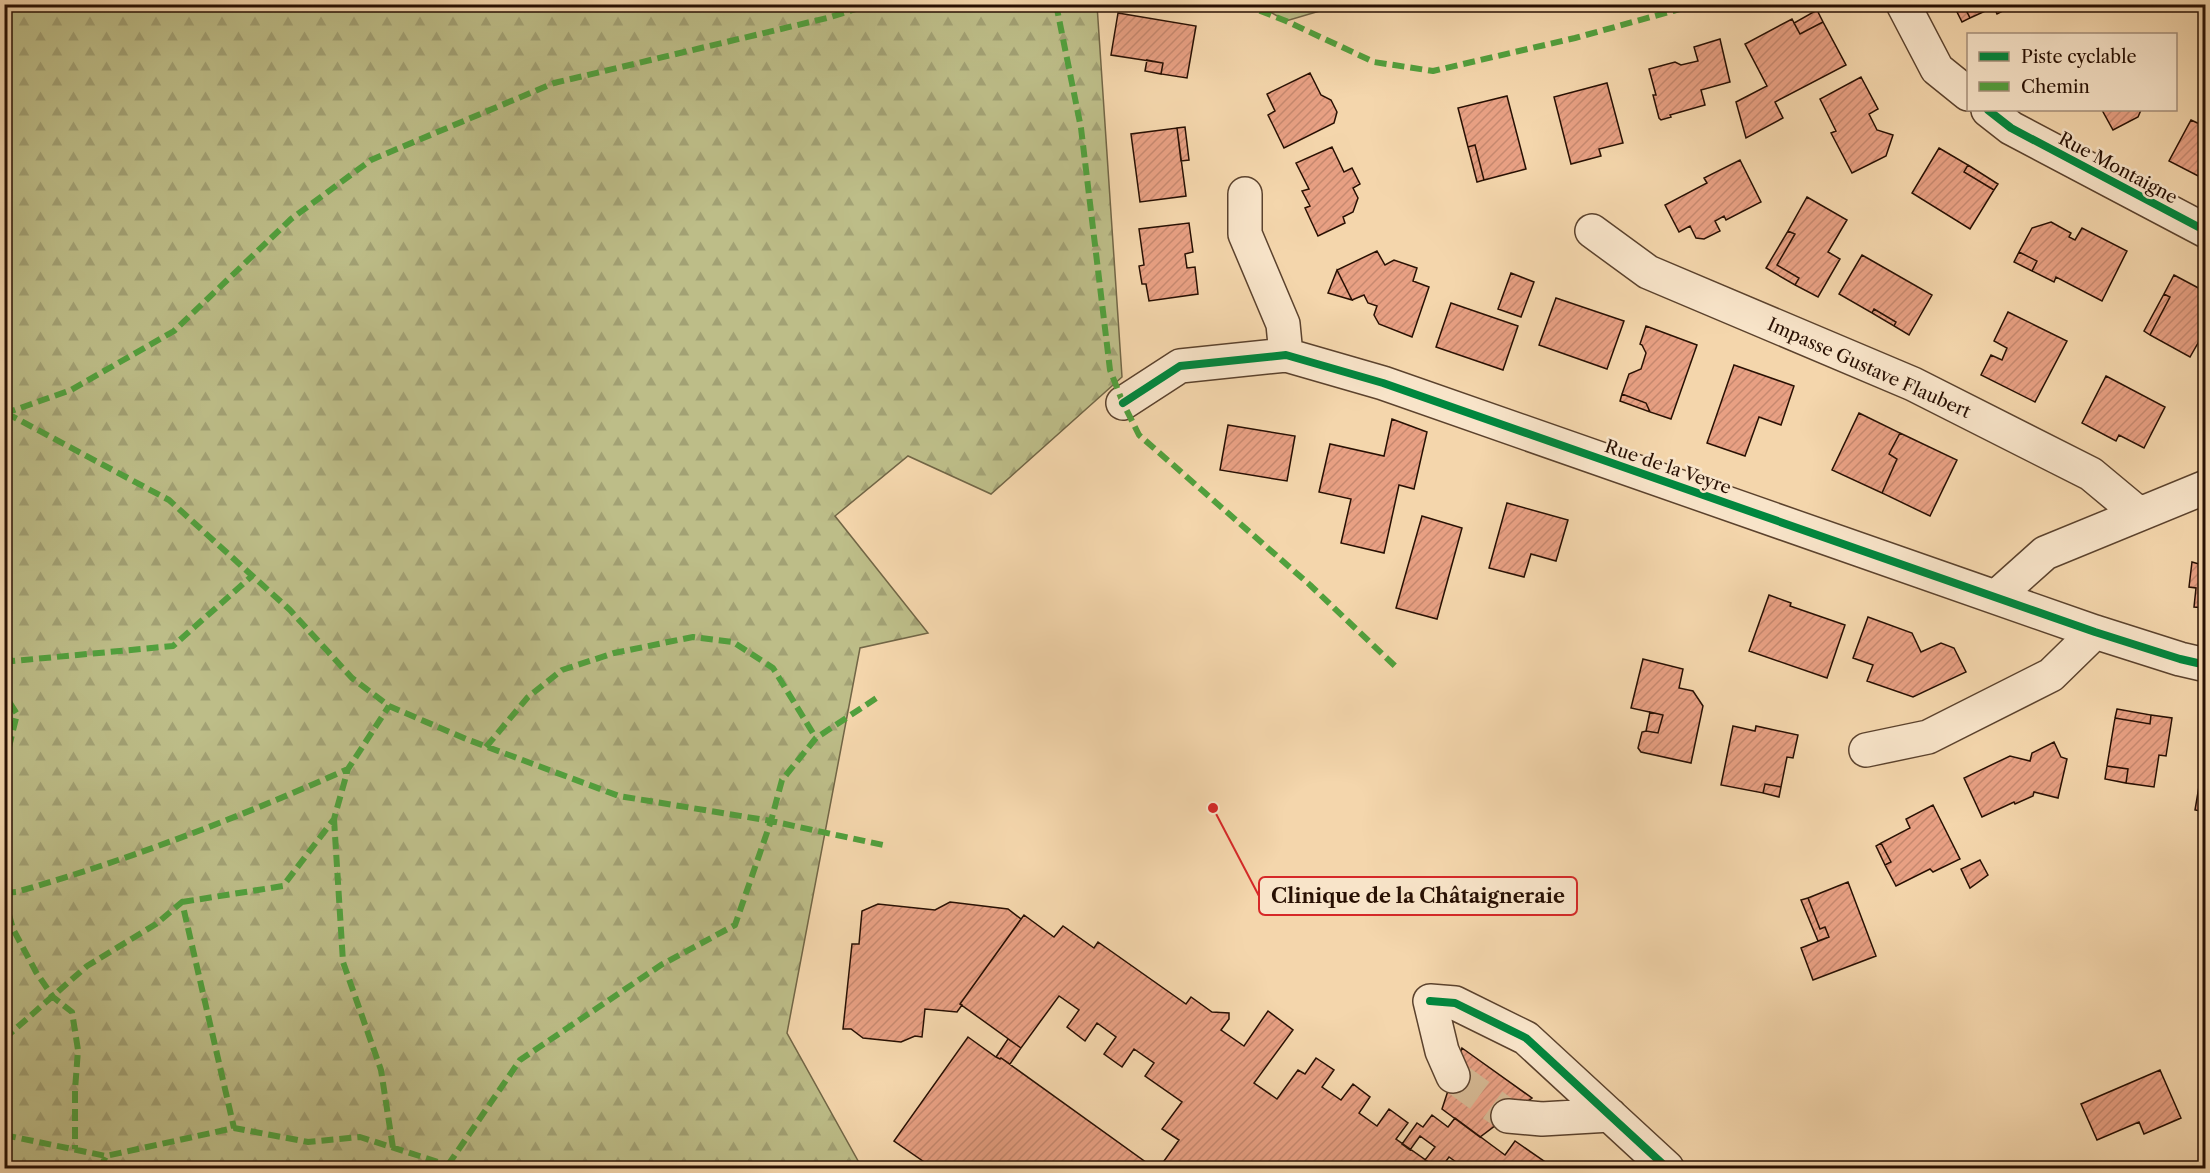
<svg xmlns="http://www.w3.org/2000/svg" width="2210" height="1173" viewBox="0 0 2210 1173" font-family="'Libre Caslon Text',serif">
<defs>
<pattern id="forest-firs" width="22" height="20" patternUnits="userSpaceOnUse" patternTransform="scale(1.5)"><rect width="22" height="20" fill="#bdbd88"/><path d="M5 1l3.5 6h-7zM16 11l3.5 6h-7z" fill="#a2a174"/></pattern>
<pattern id="building-hatch" width="6" height="6" patternUnits="userSpaceOnUse" patternTransform="scale(1.5)"><rect width="6" height="6" fill="#e8a083"/><path d="M-1 1l2-2M0 6l6-6M5 7l2-2" fill="none" stroke="#c78970"/></pattern>
</defs>
<rect width="100%" height="100%" fill="#f4d6ac"/>
<filter id="stains"><feTurbulence type="fractalNoise" baseFrequency=".00333" numOctaves="4"/><feColorMatrix values="0 0 0 0 .2 0 0 0 0 .09 0 0 0 0 .02 0 0 0 .5 -.17"/></filter>
<radialGradient id="worn" r=".72"><stop offset=".6" stop-color="#630" stop-opacity="0"/><stop offset="1" stop-color="#630" stop-opacity=".3"/></radialGradient>
<path fill="url(#forest-firs)" stroke="#726646" stroke-width="1.5" d="M5,4L1097,5L1122,377L991,494L908,456L835,516L928,633L860,648L787,1033L862,1168H5Z
M1258,5H1340L1286,21Z"/>
<path fill="url(#building-hatch)" stroke="#281003" stroke-width="1.5" d="M1953,4H1963L1970,18L1962,22Z
M1963,4H2016L1997,14L1994,7L1970,18Z
M1817,10L1823,22L1800,34L1794,23Z
M1118,13L1196,26L1187,78L1161,74L1163,63L1111,55Z
M1792,19L1800,34L1823,22L1846,65L1775,102L1783,118L1746,138L1736,102L1767,86L1745,44Z
M1720,39L1730,82L1701,90L1705,105L1670,115L1671,117L1661,120L1659,118L1653,95H1656L1649,69L1675,62L1681,65L1698,61L1694,47Z
M1147,60L1163,63L1161,74L1145,71Z
M1310,73L1321,95L1331,100L1337,112L1334,123L1284,148L1268,115L1275,111L1267,94Z
M1861,77L1878,109L1869,114L1877,130L1893,135L1886,156L1852,173L1831,133L1836,131L1820,99Z
M1607,83L1623,143L1599,149L1601,156L1571,164L1554,97Z
M1507,96L1526,169L1484,180L1475,145L1468,147L1458,108Z
M2102,110H2141L2138,117L2113,130Z
M2191,120L2206,127V180L2169,161Z
M1185,127L1189,160L1181,161L1177,128Z
M1177,128L1186,196L1140,202L1131,134Z
M1475,145L1484,180L1477,182L1468,147Z
M1332,147L1344,172L1352,168L1360,184L1353,188L1358,198L1353,212L1343,217L1345,223L1318,236L1305,208L1310,206L1302,191L1309,189L1296,163Z
M1939,148L1968,165L1964,172L1994,190L1970,229L1912,193Z
M1740,160L1761,202L1726,220L1724,216L1715,221L1720,231L1704,239L1696,238L1690,226L1679,232L1665,205L1707,183L1704,178Z
M1968,165L1998,184L1994,190L1964,172Z
M1807,197L1847,220L1828,252L1840,259L1818,297L1795,285L1799,278L1777,265L1795,234L1788,231Z
M2051,222L2071,233L2069,237L2075,240L2082,228L2127,251L2102,301L2056,277L2054,282L2032,271L2037,261L2019,252L2032,228Z
M1189,223L1193,252L1185,254L1187,268L1195,267L1198,294L1149,301L1146,284H1142L1139,266L1144,265L1139,229Z
M1788,231L1795,234L1777,265L1799,278L1795,285L1766,268Z
M1377,251L1385,265L1394,260L1417,268L1413,281L1429,287L1412,337L1379,324L1374,315L1377,306L1368,303L1364,295L1352,300L1337,270Z
M2019,252L2037,261L2032,271L2014,262Z
M1862,255L1932,295L1909,335L1894,326L1896,322L1874,309L1872,313L1839,294Z
M1337,270L1352,300L1328,293Z
M1511,273L1534,282L1521,317L1498,309Z
M2174,275L2206,292V329L2190,357L2150,335L2170,297L2164,294Z
M2164,294L2170,297L2150,335L2144,331Z
M1556,298L1624,321L1607,369L1539,345Z
M1451,303L1518,326L1503,370L1436,347Z
M1874,309L1896,322L1894,326L1872,313Z
M2008,312L2067,341L2035,402L1981,375L1991,355L2002,360L2007,348L1994,341Z
M1646,326L1697,345L1671,419L1650,412L1646,403L1622,394L1629,374L1641,369L1646,353L1642,345L1640,344Z
M1734,365L1794,386L1781,425L1759,417L1745,456L1707,443Z
M2106,376L2165,407L2144,448L2119,435L2116,441L2082,423Z
M1622,394L1646,403L1650,412L1620,401Z
M1859,413L1900,433L1889,454L1897,459L1882,493L1832,470Z
M1392,419L1427,432L1414,489L1399,485L1384,553L1341,543L1351,499L1319,492L1330,444L1384,456Z
M1228,425L1295,436L1287,481L1220,470Z
M1900,433L1957,460L1930,516L1882,493L1897,459L1889,454Z
M1507,503L1568,520L1556,561L1531,554L1524,577L1489,568Z
M1422,516L1462,528L1437,619L1396,608Z
M2200,558L2206,559V608L2194,607L2196,588L2189,587L2192,562L2199,564Z
M1769,595L1791,603L1790,606L1845,625L1827,678L1749,651Z
M1868,617L1912,633L1921,652L1941,643L1954,648L1966,672L1913,697L1867,681L1873,665L1853,658Z
M1643,659L1683,669L1679,688L1693,691L1703,706L1691,763L1641,752L1638,748L1642,732L1646,731L1658,733L1663,715L1631,708Z
M2117,709L2151,715L2150,724L2115,718Z
M1650,712L1663,715L1658,733L1646,731Z
M2151,715L2172,718L2166,756L2159,755L2154,787L2126,783L2128,769L2107,766L2115,718L2150,724Z
M1733,726L1755,731L1756,726L1798,735L1793,758L1787,757L1781,787L1765,784L1763,793L1721,785Z
M2054,742L2061,757L2067,759L2058,798L2034,792L2033,796L2015,804L2014,802L1982,817L1964,778L2010,756L2030,761L2032,753Z
M2203,763L2206,764V812L2195,810Z
M2107,766L2128,769L2126,783L2105,779Z
M1765,784L1781,787L1779,797L1763,793Z
M1933,805L1960,859L1933,872L1930,869L1896,886L1885,865L1891,862L1881,843L1910,828L1906,819Z
M1881,843L1891,862L1885,865L1876,846Z
M1980,860L1988,875L1970,888L1961,869Z
M1848,882L1876,956L1813,980L1801,948L1829,937L1825,927L1820,929L1808,898Z
M1808,898L1820,929L1825,927L1829,937L1818,941L1801,900Z
M950,902L1008,909L1021,919L960,1004L962,1005L957,1012L925,1009L922,1037L915,1036L901,1042L863,1038L851,1029H843L852,944H859L862,911L878,904L935,910Z
M1024,915L1054,937L1063,926L1094,948L1098,942L1186,1004L1191,997L1212,1012L1229,1013V1019L1221,1030L1244,1046L1268,1011L1293,1030L1254,1083L1277,1099L1298,1070L1305,1074L1316,1058L1334,1070L1322,1087L1341,1100L1353,1084L1370,1097L1359,1113L1377,1126L1389,1109L1408,1123L1396,1139L1437,1168H1159L1179,1140L1162,1129L1182,1102L1145,1076L1154,1063L1134,1049L1122,1067L1104,1054L1116,1037L1097,1023L1085,1041L1067,1027L1079,1010L1059,996L1021,1048L960,1004Z
M968,1037L996,1057L1000,1059L1001,1058L1154,1168H933L894,1141Z
M1008,1039L1021,1048L1010,1064L1001,1058L1000,1059L996,1057Z
M1462,1048L1532,1098L1480,1137L1442,1109Z
M2160,1070L2181,1118L2144,1134L2139,1122L2097,1140L2081,1104Z
M1432,1115L1448,1127L1455,1118L1505,1155L1515,1141L1554,1168H1462L1463,1167L1449,1157L1441,1168H1437L1425,1160L1435,1147L1420,1136L1410,1150L1402,1144L1417,1123L1423,1127Z"/>
<g fill="none" stroke-linecap="round" stroke-linejoin="round">
<path stroke="#d5b893" stroke-width="33" stroke-dasharray="33 16" stroke-linecap="butt" d="M1453,1076L1508,1116"/>
<defs>
<path id="minor" d="M1903,4L1937,69L1968,94
M1988,110L2011,128L2206,231
M1245,194V234L1283,324L1286,355
M1592,231L1648,272L1913,384L2091,474L2139,514
M1123,403L1180,366L1286,355L1383,383L2095,632L2180,659L2206,665
M1997,596L2045,553L2206,487
M1866,750L1928,737L2051,675L2095,632
M1453,1076L1442,1051L1430,1001L1455,1003L1526,1038L1667,1168
M1508,1116L1542,1119L1610,1115"/>
</defs>
<use href="#minor" stroke="#5b422d" stroke-width="36"/>
<use href="#minor" stroke="#f8e4c9" stroke-width="33"/>
<path stroke="#51a03d" stroke-width="6" stroke-dasharray="12 6" stroke-linecap="butt" d="M1056,4L1081,128L1110,370L1123,403L1139,435L1310,585L1395,666
M1243,4L1286,21L1374,62L1433,71L1575,38L1698,4
M4,412L6,413L71,390L174,331L291,219L371,160L554,83L827,18L872,4
M6,413L169,500L290,610L352,678L389,706L466,739L619,796L771,821L883,845
M4,657L13,661L173,646L252,576
M4,686L6,697L17,714L8,751L4,756
M486,747L528,697L562,670L614,653L693,637L733,642L773,668L816,738
M334,819L343,962L381,1070L393,1148
M4,893L16,892C129,860 240,817 348,769
M4,897L13,929L36,972L53,997L72,1012L78,1050L75,1090V1149
M182,902L283,886L334,819L348,769L389,706
M4,1039L87,966L156,924L182,902L234,1128
M4,1135L106,1156L234,1128L308,1142L360,1137L457,1168
M448,1165L520,1060L661,965L735,925L771,821L782,780L816,738L878,697
M100,1168L106,1156"/>
<defs>
<path id="cycleway" d="M1988,110L2011,128L2206,231
M1123,403L1180,366L1286,355L1383,383L2095,632L2180,659L2206,665
M1430,1001L1455,1003L1526,1038L1667,1168"/>
</defs>
<use href="#cycleway" stroke="#f8e4c9" stroke-width="11"/>
<use href="#cycleway" stroke="#00873e" stroke-width="8"/>
</g>
<g text-anchor="middle" stroke-width="5" stroke-linejoin="round" paint-order="stroke">
<g font-size="18" fill="#281003" stroke="#f8e4c9">
<text transform="translate(2118 168) rotate(28)" y="6">Rue Montaigne</text>
<text transform="translate(1869 368) rotate(24)" y="6">Impasse Gustave Flaubert</text>
<text transform="translate(1668 467) rotate(19)" y="6">Rue de la Veyre</text>
</g>
</g>
<path fill="none" stroke="#d62828" stroke-width="2" d="M1213 808L1259 896"/>
<circle fill="#d62828" stroke="#f8e4c9" stroke-width="2" cx="1213" cy="808" r="6"/>
<rect fill="#f8e4c9" stroke="#d62828" stroke-width="2" x="1259" y="877" width="318" height="38" rx="6"/>
<g font-size="20" text-anchor="middle" font-weight="bold" fill="#281003">
<text x="1418" y="903">Clinique de la Châtaigneraie</text>
</g>
<rect width="2210" height="1173" fill="none" stroke="#f4d6ac" stroke-width="24"/>
<rect x="6" y="6" width="2198" height="1161" fill="none" stroke="#281003" stroke-width="3"/>
<rect x="12" y="12" width="2186" height="1149" fill="none" stroke="#281003" stroke-width="1.5"/>
<rect x="1967" y="33" width="210" height="78" fill="#f8e4c9" stroke="#a58f7a" stroke-width="1.5"/>
<rect x="1979" y="52" width="30" height="9" fill="#00873e" stroke="#a58f7a" stroke-width="1.5"/>
<text x="2021" y="63" font-size="18" fill="#281003">Piste cyclable</text>
<rect x="1979" y="82" width="30" height="9" fill="#51a03d" stroke="#a58f7a" stroke-width="1.5"/>
<text x="2021" y="93" font-size="18" fill="#281003">Chemin</text>
<rect width="100%" height="100%" filter="url(#stains)"/>
<rect width="100%" height="100%" fill="url(#worn)"/>
</svg>
